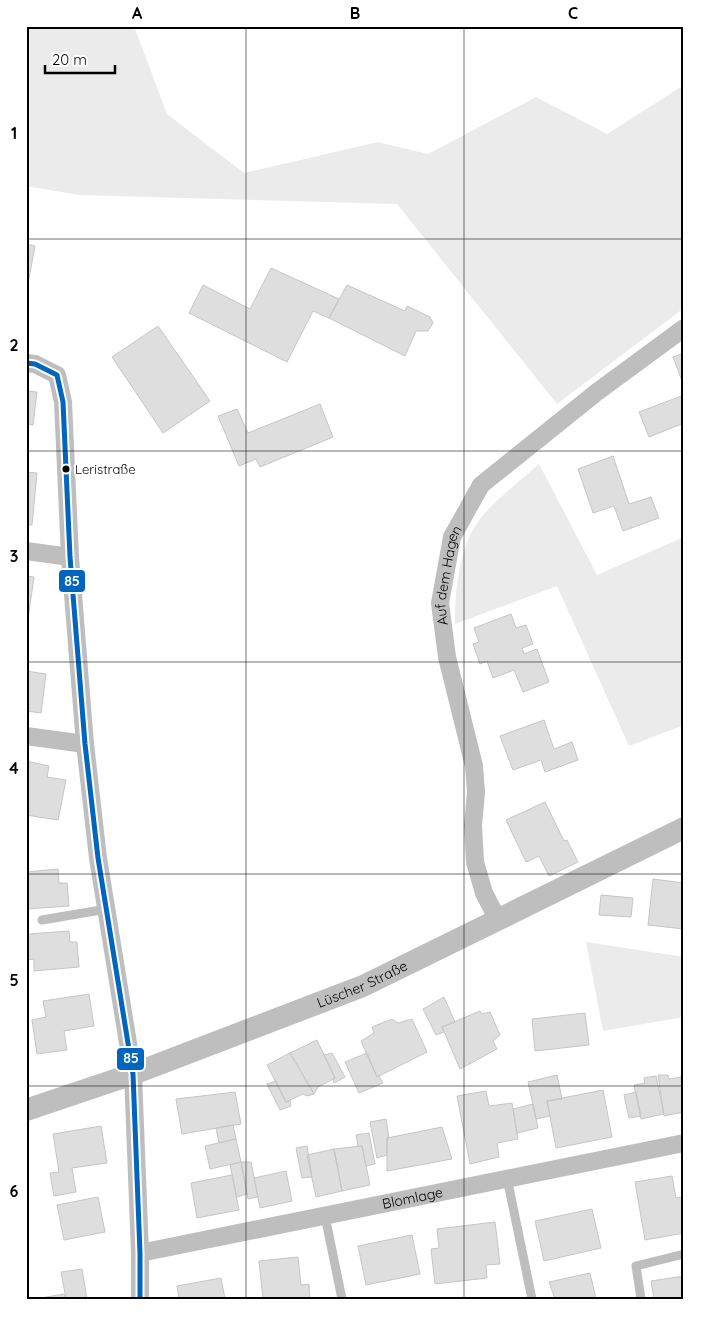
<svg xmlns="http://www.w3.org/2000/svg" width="710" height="1325" viewBox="0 0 710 1325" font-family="Quicksand,sans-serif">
<rect width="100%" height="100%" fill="#fff"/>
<path fill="#ebebeb" d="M26,26H134L167,114L244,173L378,142L428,154L536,97L607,134L684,85V308L557,404L397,204L79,195L26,186Z
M539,464L597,575L684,537V725L629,746L557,586L455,624C455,589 459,542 484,514C500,496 521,480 539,464Z
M586,942L684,957V1017L603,1031Z"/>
<path fill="#dedede" stroke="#c6c6c6" d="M26,244L35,246L26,294Z
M271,268L339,299L329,318L313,311L287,362L189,313L203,285L250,309Z
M347,285L405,311L407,306L430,317L433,323L428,331H416L405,356L329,318Z
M158,326L210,401L163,433L112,357Z
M684,353V386L673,357Z
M26,391L37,392L33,425L26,424Z
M684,395V413L682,414L684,423L649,437L639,412Z
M320,404L333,437L260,467L256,459L239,466L218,416L237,409L248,433Z
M613,456L629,504L651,497L659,518L623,531L614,506L593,513L578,469Z
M26,472L37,473L32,525H26Z
M26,576L34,577L28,619H26Z
M511,614L516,628L526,625L533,644L522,648L524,654L537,649L549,682L523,692L514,670L493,678L487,661L480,664L473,644L479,642L474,628Z
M26,671L46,674L41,713L26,711Z
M544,720L554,749L572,742L578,760L545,772L541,760L513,770L500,736Z
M26,761L49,766L47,777L66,780L58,820L26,815Z
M545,802L564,841L567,840L578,862L549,876L539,856L526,862L506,820Z
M58,869L59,883H67L69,906L26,909V872Z
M653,879L684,883V929L648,925Z
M601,895L633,898L631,917L599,915Z
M69,931L70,942H77L79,967L34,971V959L26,960L28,934Z
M89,994L94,1026L64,1031L67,1050L37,1054L32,1020L46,1017L43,1001Z
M444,997L455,1022L442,1027L444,1032L436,1035L423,1009Z
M480,1011L482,1014L490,1012L500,1035L493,1041L497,1049L460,1069L442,1027Z
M585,1013L589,1045L535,1051L532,1019Z
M392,1019L398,1023L412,1019L427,1052L377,1077L361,1041L374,1033L372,1027Z
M317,1040L335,1078L318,1087L314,1094L290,1053Z
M290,1053L314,1094L307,1096L303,1094L286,1102L267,1065Z
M332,1053L345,1077L334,1083L333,1079L335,1078L324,1055Z
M367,1053L377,1077L379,1076L383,1083L359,1093L345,1062Z
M557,1075L562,1099L547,1101L550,1116L536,1119L528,1082Z
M658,1075H668L669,1079L681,1077L684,1112L664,1116Z
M656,1076L664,1114L641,1119L634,1085L645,1083L644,1078Z
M276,1081L286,1102L290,1100L291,1106L280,1110L267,1084Z
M603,1090L612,1137L556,1148L547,1101Z
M486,1091L489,1106L512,1103L518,1139L497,1143L499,1157L470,1164L457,1096Z
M235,1092L241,1124L182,1134L176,1099Z
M636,1092L641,1116L629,1118L624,1095Z
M533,1104L538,1128L517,1133L513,1109Z
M386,1119L389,1138H387V1155L377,1158L370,1122Z
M233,1125L236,1139L219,1143L216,1128Z
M101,1126L107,1163L72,1168L76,1192L54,1196L50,1173L59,1172L53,1134Z
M442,1127L452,1159L387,1171V1138Z
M369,1133L375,1164L366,1166L362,1146H358L356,1135Z
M236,1139L241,1162L210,1169L205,1146Z
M307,1146L312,1177L302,1178L296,1148Z
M362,1146L370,1185L342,1191L334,1149Z
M334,1149L342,1191L316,1197L307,1155Z
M241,1162L247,1194L237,1197L230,1165Z
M241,1162H251L258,1197L248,1199Z
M286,1171L292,1201L260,1208L254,1178Z
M232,1175L239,1210L197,1218L191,1183Z
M672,1176L676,1198L684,1197V1233L645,1240L635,1182Z
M98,1197L105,1232L64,1240L57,1205Z
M592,1209L601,1248L544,1261L535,1221Z
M495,1222L500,1264L486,1265L487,1278L435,1284L431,1249L439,1248L437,1229Z
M412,1235L420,1274L366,1285L358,1246Z
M298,1257L301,1285L309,1284L310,1299H263L259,1261Z
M82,1269L87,1299H66L61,1272Z
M590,1273L596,1299H555L549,1282Z
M684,1276V1299H654L651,1281Z
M221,1278L225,1299H179L177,1286Z
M64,1294L65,1298L35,1299Z"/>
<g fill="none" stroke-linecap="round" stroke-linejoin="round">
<path stroke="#bebebe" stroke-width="9" d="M42,920L107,909
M507,1178L532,1299
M325,1216L342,1299
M641,1299L636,1266L684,1254"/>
<g stroke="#bebebe" stroke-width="18">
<path d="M26,363L35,364L57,375L63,402L70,557L85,744L98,858L133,1074L140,1253V1299"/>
<path d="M26,551L70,557"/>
<path d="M26,736L85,744"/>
<path id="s1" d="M498,920L484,893L475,862L473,825L476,792L474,766L447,657L440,603L452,537L481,485L597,392L684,328"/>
<path id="s2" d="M140,1253L684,1143"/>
</g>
<path stroke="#bebebe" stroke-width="22" id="s3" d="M26,1110L133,1074L363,986L684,828"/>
<defs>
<path id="bus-1" d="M26,363L35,364L57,375L63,402L70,557L85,744L98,858L133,1074L140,1253V1299"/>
</defs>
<use href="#bus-1" stroke="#fff" stroke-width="9"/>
<use href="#bus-1" stroke="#0065bd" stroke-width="5"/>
</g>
<path fill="none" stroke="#000" stroke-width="1" stroke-opacity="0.55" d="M246,26V1299M464,26V1299M26,239H684M26,451H684M26,662H684M26,874H684M26,1086H684"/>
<circle fill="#000" stroke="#fff" stroke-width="2" cx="66" cy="469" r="4.5"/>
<g text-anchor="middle" stroke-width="4.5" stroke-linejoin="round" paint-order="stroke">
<g font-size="13" fill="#000" stroke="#fff" text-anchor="start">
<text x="75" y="474">Leristraße</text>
</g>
<g font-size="14" fill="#000" stroke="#fff">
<text dy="5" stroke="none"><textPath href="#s1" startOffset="354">Auf dem Hagen</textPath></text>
<text dy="5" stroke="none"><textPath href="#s3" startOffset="359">Lüscher Straße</textPath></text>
<text dy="5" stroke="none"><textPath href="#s2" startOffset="278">Blomlage</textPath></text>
</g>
</g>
<g stroke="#fff" stroke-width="2">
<rect x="58" y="569" width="28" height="24" rx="5" fill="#0065bd"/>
<rect x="116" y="1047" width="29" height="24" rx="5" fill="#0065bd"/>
</g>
<g font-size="14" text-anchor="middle" font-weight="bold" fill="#fff">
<text x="72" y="586">85</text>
<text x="131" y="1063">85</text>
</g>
<rect width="710" height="1325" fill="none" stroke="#ffffff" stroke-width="55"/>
<path d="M45 65v8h70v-8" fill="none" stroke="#000000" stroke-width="2.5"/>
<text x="52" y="65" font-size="15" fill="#000000" stroke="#ffffff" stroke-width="4" paint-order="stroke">20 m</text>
<rect x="28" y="28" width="654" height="1270" fill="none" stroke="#000" stroke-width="2"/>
<g font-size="16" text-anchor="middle" font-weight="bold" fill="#000">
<text x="137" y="19">A</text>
<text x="355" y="19">B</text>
<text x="573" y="19">C</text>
<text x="14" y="139">1</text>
<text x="14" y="351">2</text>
<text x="14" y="562">3</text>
<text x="14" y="774">4</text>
<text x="14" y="986">5</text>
<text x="14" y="1197">6</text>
</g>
</svg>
